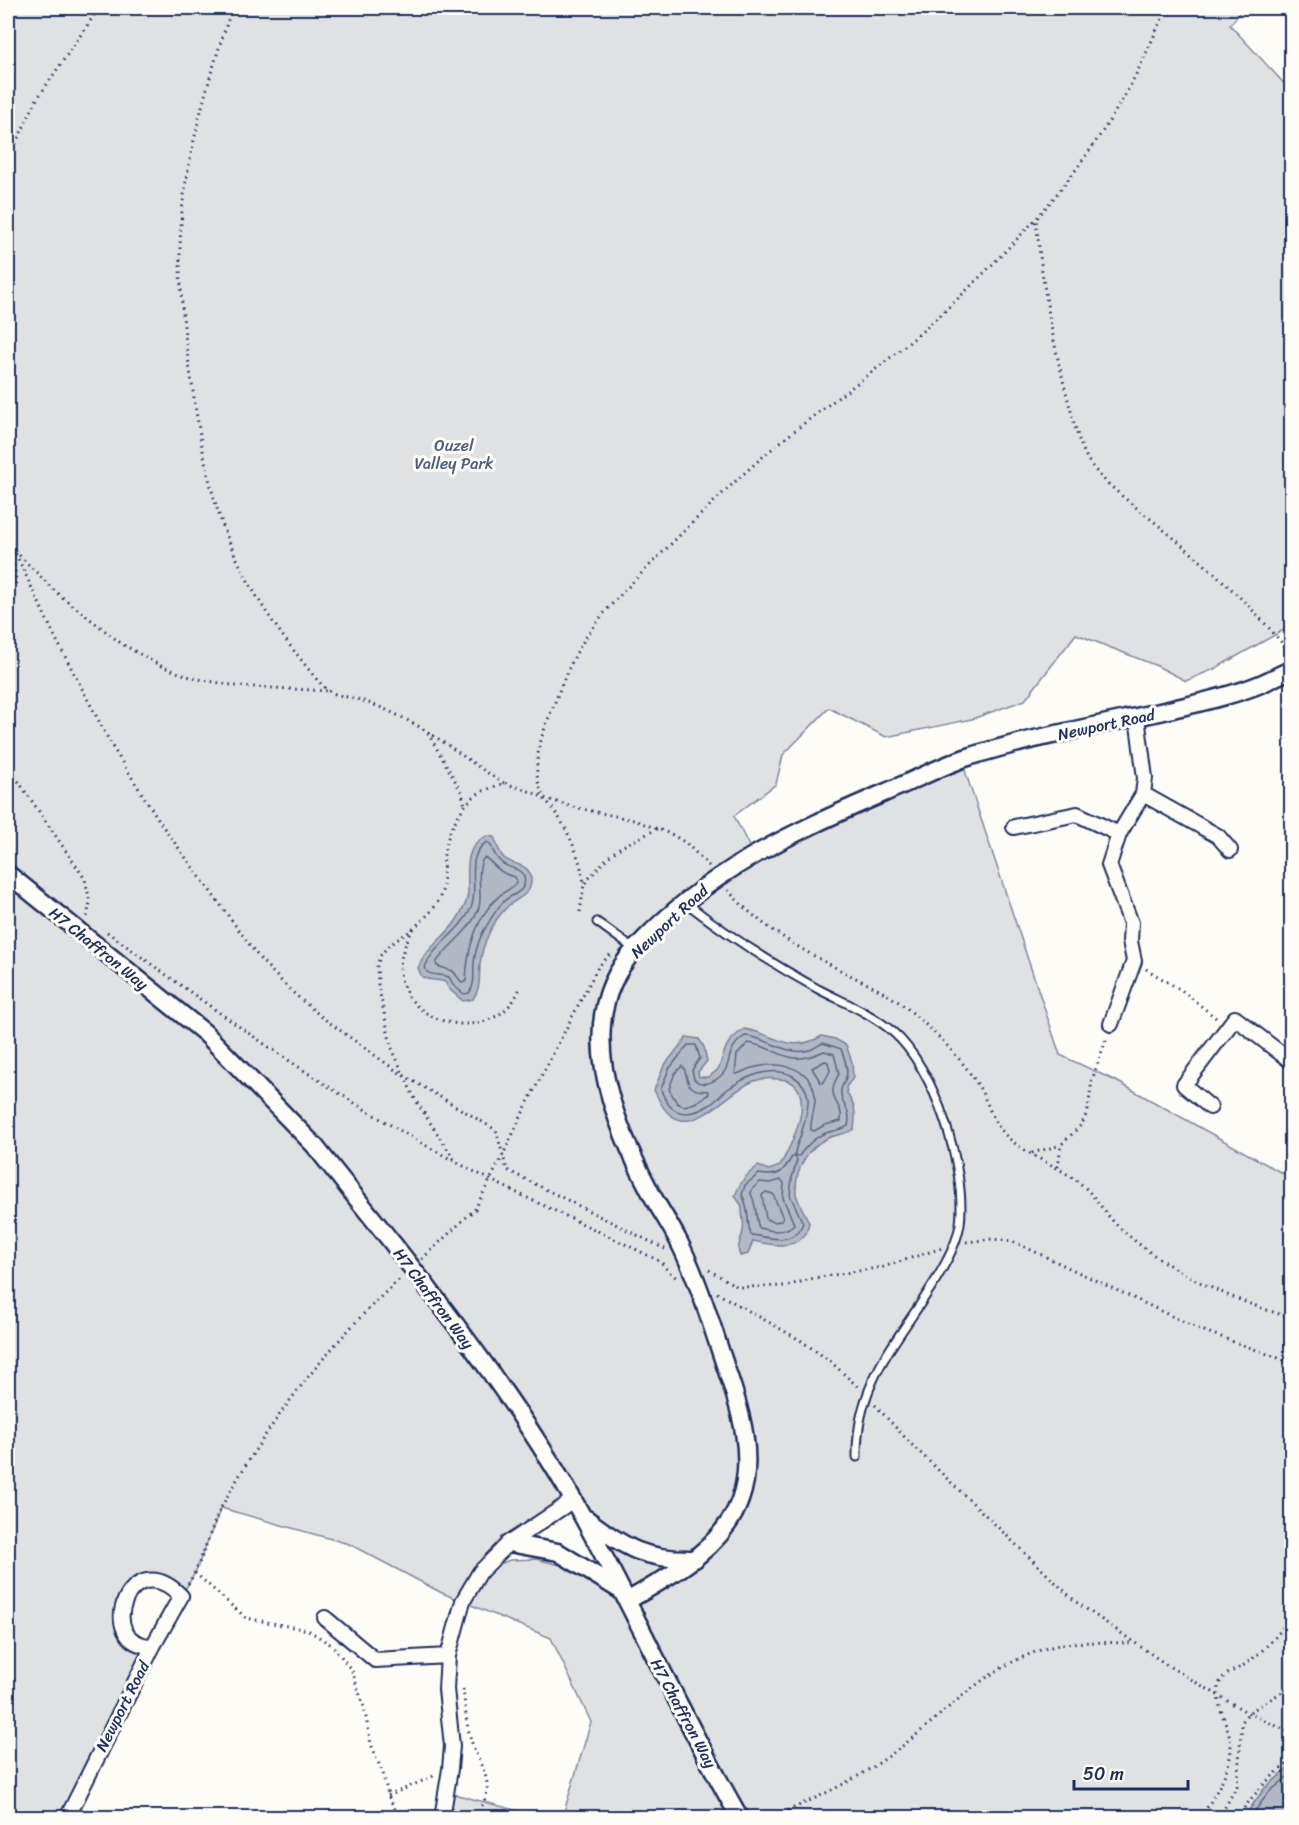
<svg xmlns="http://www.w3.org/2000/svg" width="1299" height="1825" viewBox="0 0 1299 1825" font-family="Sriracha,sans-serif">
<rect width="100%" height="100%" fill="#fdfcf7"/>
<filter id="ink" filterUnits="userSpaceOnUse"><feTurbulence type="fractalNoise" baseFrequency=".0167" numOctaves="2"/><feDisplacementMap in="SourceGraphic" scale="12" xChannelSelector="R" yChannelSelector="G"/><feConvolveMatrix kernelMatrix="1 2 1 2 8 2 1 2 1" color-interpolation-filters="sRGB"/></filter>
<g filter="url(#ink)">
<path fill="#e0e1e3" stroke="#7e88a0" stroke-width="1.5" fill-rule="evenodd" d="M8,8H1244L1230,25L1291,91V626L1214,669L1186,681L1157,666L1076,634L1025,700L972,719L886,737L829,708L783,755L776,784L734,816L753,854L963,759L966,774L1060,1055L1118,1082L1291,1178V1766L1264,1789L1244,1817H442L446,1792L530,1814L563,1815L591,1722L551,1638L442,1593L349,1544L221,1508L195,1573L181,1596L142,1583L121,1620L147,1646L67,1817L12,1818L8,1815ZM573,1499L626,1601L586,1580L564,1566L536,1559L510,1560L481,1571Z"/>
<path fill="#b3b8c5" stroke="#76819c" stroke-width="1.5" d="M487,836L494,837C497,844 499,853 504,858C514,866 530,863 531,879C532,895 517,898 508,906C501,913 493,924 489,933C485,942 481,954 480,964C479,978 481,988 473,999L463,1001L449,989L445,982C437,979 430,981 422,977L418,968C427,946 447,937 458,918C463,910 468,901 468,892C468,871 463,846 487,836Z
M744,1029C777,1034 788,1055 822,1036L835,1039L846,1045L852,1062L853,1078L846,1087C847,1098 851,1098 854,1107C856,1114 855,1121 854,1129C845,1135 838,1134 828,1138C807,1147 795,1170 796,1193C797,1202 806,1214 809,1223C808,1227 806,1234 803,1237C790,1250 768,1244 753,1241L748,1254L740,1256C736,1247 741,1241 743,1231C745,1222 741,1215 742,1206L735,1196C740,1182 746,1175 758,1166L769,1170L780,1166C790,1147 808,1112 799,1091C795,1082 786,1079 777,1079C769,1078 760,1079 754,1081C732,1089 705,1124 681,1120C666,1117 660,1102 654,1090L664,1066L687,1037L699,1039L704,1047L707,1061L698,1072L699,1077H708C724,1067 718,1066 725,1050C728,1041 736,1035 744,1029Z
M1291,1766V1807L1285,1817H1244L1264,1789Z"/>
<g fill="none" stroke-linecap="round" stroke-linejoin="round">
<path stroke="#586687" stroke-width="1.5" d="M487,842L490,844C493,851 495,858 502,863C509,869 522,868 524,877C528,891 513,894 505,900C498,907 491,918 486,927C480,936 475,951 474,962C473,973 476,984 469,993L464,994L454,986L449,977C441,974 433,976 427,972L425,967C434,944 460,933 471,908C480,886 463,857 487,842Z
M485,857C495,866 502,875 515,877L517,881C513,889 506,890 499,896C476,917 467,950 466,981L462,983L453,971L437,966L436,963C449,943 471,932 479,907C483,893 474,867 485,857Z
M745,1036C767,1037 787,1057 810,1050C815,1048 819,1045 823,1043L841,1049C844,1057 849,1069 846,1077C844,1085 840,1085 841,1094C842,1108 852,1108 848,1126C842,1130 837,1130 829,1132C816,1135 807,1145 799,1156H795C794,1149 799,1142 801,1134C804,1124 809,1109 808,1098C807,1088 801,1081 793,1076C771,1064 742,1078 724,1092C720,1096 716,1101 711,1104C688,1119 669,1116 661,1089L669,1069L688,1045H696L700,1058L692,1070L694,1079C704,1089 720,1080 726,1069C729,1063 729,1056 732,1050C735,1044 739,1040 745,1036Z
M748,1043C782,1048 786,1069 824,1051L834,1054L839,1074C823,1100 844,1102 841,1121L825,1125L814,1131L811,1130C810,1119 816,1108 815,1097C813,1065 776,1061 752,1068C746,1069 741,1074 735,1074L737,1055Z
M825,1061L828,1062L830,1071L824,1082L821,1083L812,1068Z
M682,1066L684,1068L689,1085L696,1090L708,1091L709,1094L695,1103L684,1106L677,1103L669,1089L675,1073Z
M792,1157H795L797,1160L792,1178L790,1195L803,1223C794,1247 770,1237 751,1235C746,1221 750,1208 742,1195L745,1185L759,1174C778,1177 782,1174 792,1157Z
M781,1180L784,1183L783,1198L794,1224C785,1234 771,1231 759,1228C755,1217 757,1205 751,1194L752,1189L760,1182L770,1183Z
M766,1192L773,1194L783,1218L781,1221L773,1222L766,1219L762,1195Z
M1250,1818L1268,1793L1292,1773"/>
<defs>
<path id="service" d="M685,902C727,935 771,963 818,989C843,1002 871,1013 893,1032C935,1068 967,1170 960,1224C957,1243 947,1261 937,1278C900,1339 856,1380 857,1457
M597,922L634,949"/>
<path id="minor" d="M1143,794L1218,836L1230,850
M1014,827L1077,814L1119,834
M1111,1024L1134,961L1130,941L1131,923L1109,865L1119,834L1143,794L1145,778L1137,717
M1210,1107L1184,1085L1235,1018L1292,1062
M325,1618L375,1660L448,1656
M67,1818L153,1646L181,1596C129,1542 93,1646 153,1646
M442,1818L450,1769L452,1746L446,1689L448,1656L463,1601L480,1572L509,1543L563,1507L573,1499"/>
<path id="tertiary" d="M8,874L205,1033L314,1145L394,1245
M427,1287C481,1357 537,1434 580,1512C636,1612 682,1718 740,1818
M587,1519C626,1549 645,1560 695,1559
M509,1543L558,1552L620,1590
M627,1601C668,1577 723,1549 740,1500C755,1458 741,1411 727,1371C712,1327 699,1281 678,1240C670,1224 660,1210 652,1195C613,1121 569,1020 636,948C707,871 789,834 884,793C911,782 937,768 965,758C983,752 1003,747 1022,742C1072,730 1123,720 1173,709C1202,702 1231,696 1258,685C1270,680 1281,674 1292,669"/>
</defs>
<use href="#service" stroke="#1b2f5e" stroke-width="11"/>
<use href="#minor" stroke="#1b2f5e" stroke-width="18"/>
<use href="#tertiary" stroke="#1b2f5e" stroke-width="21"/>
<path stroke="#1b2f5e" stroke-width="3" stroke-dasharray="1.5 4.5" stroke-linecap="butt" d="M232,8C210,74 190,141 182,211C177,266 182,322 191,377C197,420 204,464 216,505C232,558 261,609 295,652C304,663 317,682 329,691C336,696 351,697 360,700C376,705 392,712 407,720C442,738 471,764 504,783
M1167,8C1153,37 1141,67 1125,95C1099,140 1069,181 1036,219C1042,283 1053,346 1070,407C1075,426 1079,446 1090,463C1105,486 1142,511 1164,530C1211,569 1252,605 1290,653
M8,16L17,8
M8,160L37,99L99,8
M8,531L13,548L56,639L113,748L164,828L260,959L291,991L323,1018L398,1072L496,1130L507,1170L665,1249
M15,551L57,593L122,644L161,666L193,678L236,686L330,691
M8,607L16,582L13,550
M428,733L462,793L465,806
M8,766L85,879L90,902L87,917
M709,866L686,843L671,834L634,820L573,807L544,798C530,772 539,741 550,715C558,694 566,672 577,652C598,614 632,583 663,552C694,521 725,490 758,461C807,418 862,382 912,340C956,303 996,261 1036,219
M728,890C757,925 802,950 842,971C865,983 889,993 909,1010C934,1031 962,1058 979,1087C987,1100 992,1120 1002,1131C1021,1154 1054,1163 1077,1181C1095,1194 1104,1214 1120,1228C1168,1272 1229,1299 1292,1318
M580,912L584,884L608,857L621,847L657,829
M413,929C423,919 434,911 440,897C446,884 442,871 444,856C446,835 460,805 479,793C487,789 496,786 504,783C515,787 537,792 544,799C563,816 582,860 584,884
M107,932C220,1014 333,1096 456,1162C523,1198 593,1227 661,1262L668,1271L678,1279
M1146,969L1181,990L1216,1018
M1032,1153L1061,1145
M454,1159L416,1101L404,1076L391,1046L378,984L377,966L380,956L388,946L413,929C406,942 399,957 400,972C405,1028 497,1047 520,988
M1058,1167L1061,1145L1082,1124L1088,1110L1092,1080L1107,1037
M966,1242L992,1239L1012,1241L1199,1329L1292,1363
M422,1259L475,1209L502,1157L527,1104L598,967L611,954
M709,1270L738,1287L787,1286L814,1278L883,1267L942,1248
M717,1293L800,1340L830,1361L860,1389
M875,1405L911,1444L1076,1602L1167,1665L1248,1713L1292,1733
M195,1573L246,1618L308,1630L333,1646L352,1671L364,1707L371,1744L383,1774L388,1796L400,1818
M188,1584C204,1559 209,1530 223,1504C269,1421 331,1341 402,1277
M463,1689C465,1705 466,1724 471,1740C482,1775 499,1781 475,1818
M388,1796L436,1775
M771,1818C812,1800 853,1782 889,1756C945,1716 985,1663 1055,1646C1079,1640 1107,1643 1132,1643
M1201,1818C1213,1797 1231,1771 1231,1747C1231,1728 1213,1702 1219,1684C1223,1673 1235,1671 1244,1665C1263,1652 1278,1635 1292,1616
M1219,1818L1237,1786L1242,1722L1248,1713L1292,1686
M1237,1818C1253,1795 1269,1776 1292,1761"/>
<use href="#service" stroke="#fdfcf7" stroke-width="7"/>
<use href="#minor" stroke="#fdfcf7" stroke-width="14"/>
<use href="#tertiary" stroke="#fdfcf7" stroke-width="16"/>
<defs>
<path id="tertiary-bridge" d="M394,1245L427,1287"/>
</defs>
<use href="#tertiary-bridge" stroke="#1b2f5e" stroke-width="21" stroke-linecap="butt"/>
<use href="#tertiary-bridge" stroke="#fdfcf7" stroke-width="16"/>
</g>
</g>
<g text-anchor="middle" stroke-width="6" stroke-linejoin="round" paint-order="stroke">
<g font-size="16" fill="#4c5c7f" stroke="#fdfcf7">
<text x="454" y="451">Ouzel<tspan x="454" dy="18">Valley Park</tspan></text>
</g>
<g font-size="16" fill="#1b2f5e" stroke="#fdfcf7">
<text transform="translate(1106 724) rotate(-12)" y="6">Newport Road</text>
<text transform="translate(669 921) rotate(-43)" y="6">Newport Road</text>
<text transform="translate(99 948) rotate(39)" y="6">H7 Chaffron Way</text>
<text transform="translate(434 1298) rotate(53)" y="6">H7 Chaffron Way</text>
<text transform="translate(122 1706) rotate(-63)" y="6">Newport Road</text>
<text transform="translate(684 1713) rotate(62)" y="6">H7 Chaffron Way</text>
</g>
</g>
<rect width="1299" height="1825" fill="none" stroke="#fdfcf7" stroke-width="30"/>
<rect x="15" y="15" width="1269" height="1795" fill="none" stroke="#1b2f5e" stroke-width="2" filter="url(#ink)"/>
<path d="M1074 1780v9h114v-9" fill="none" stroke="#1b2f5e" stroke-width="3"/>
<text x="1083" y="1780" font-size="18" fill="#1b2f5e" stroke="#fdfcf7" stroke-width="4.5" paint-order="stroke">50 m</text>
</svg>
